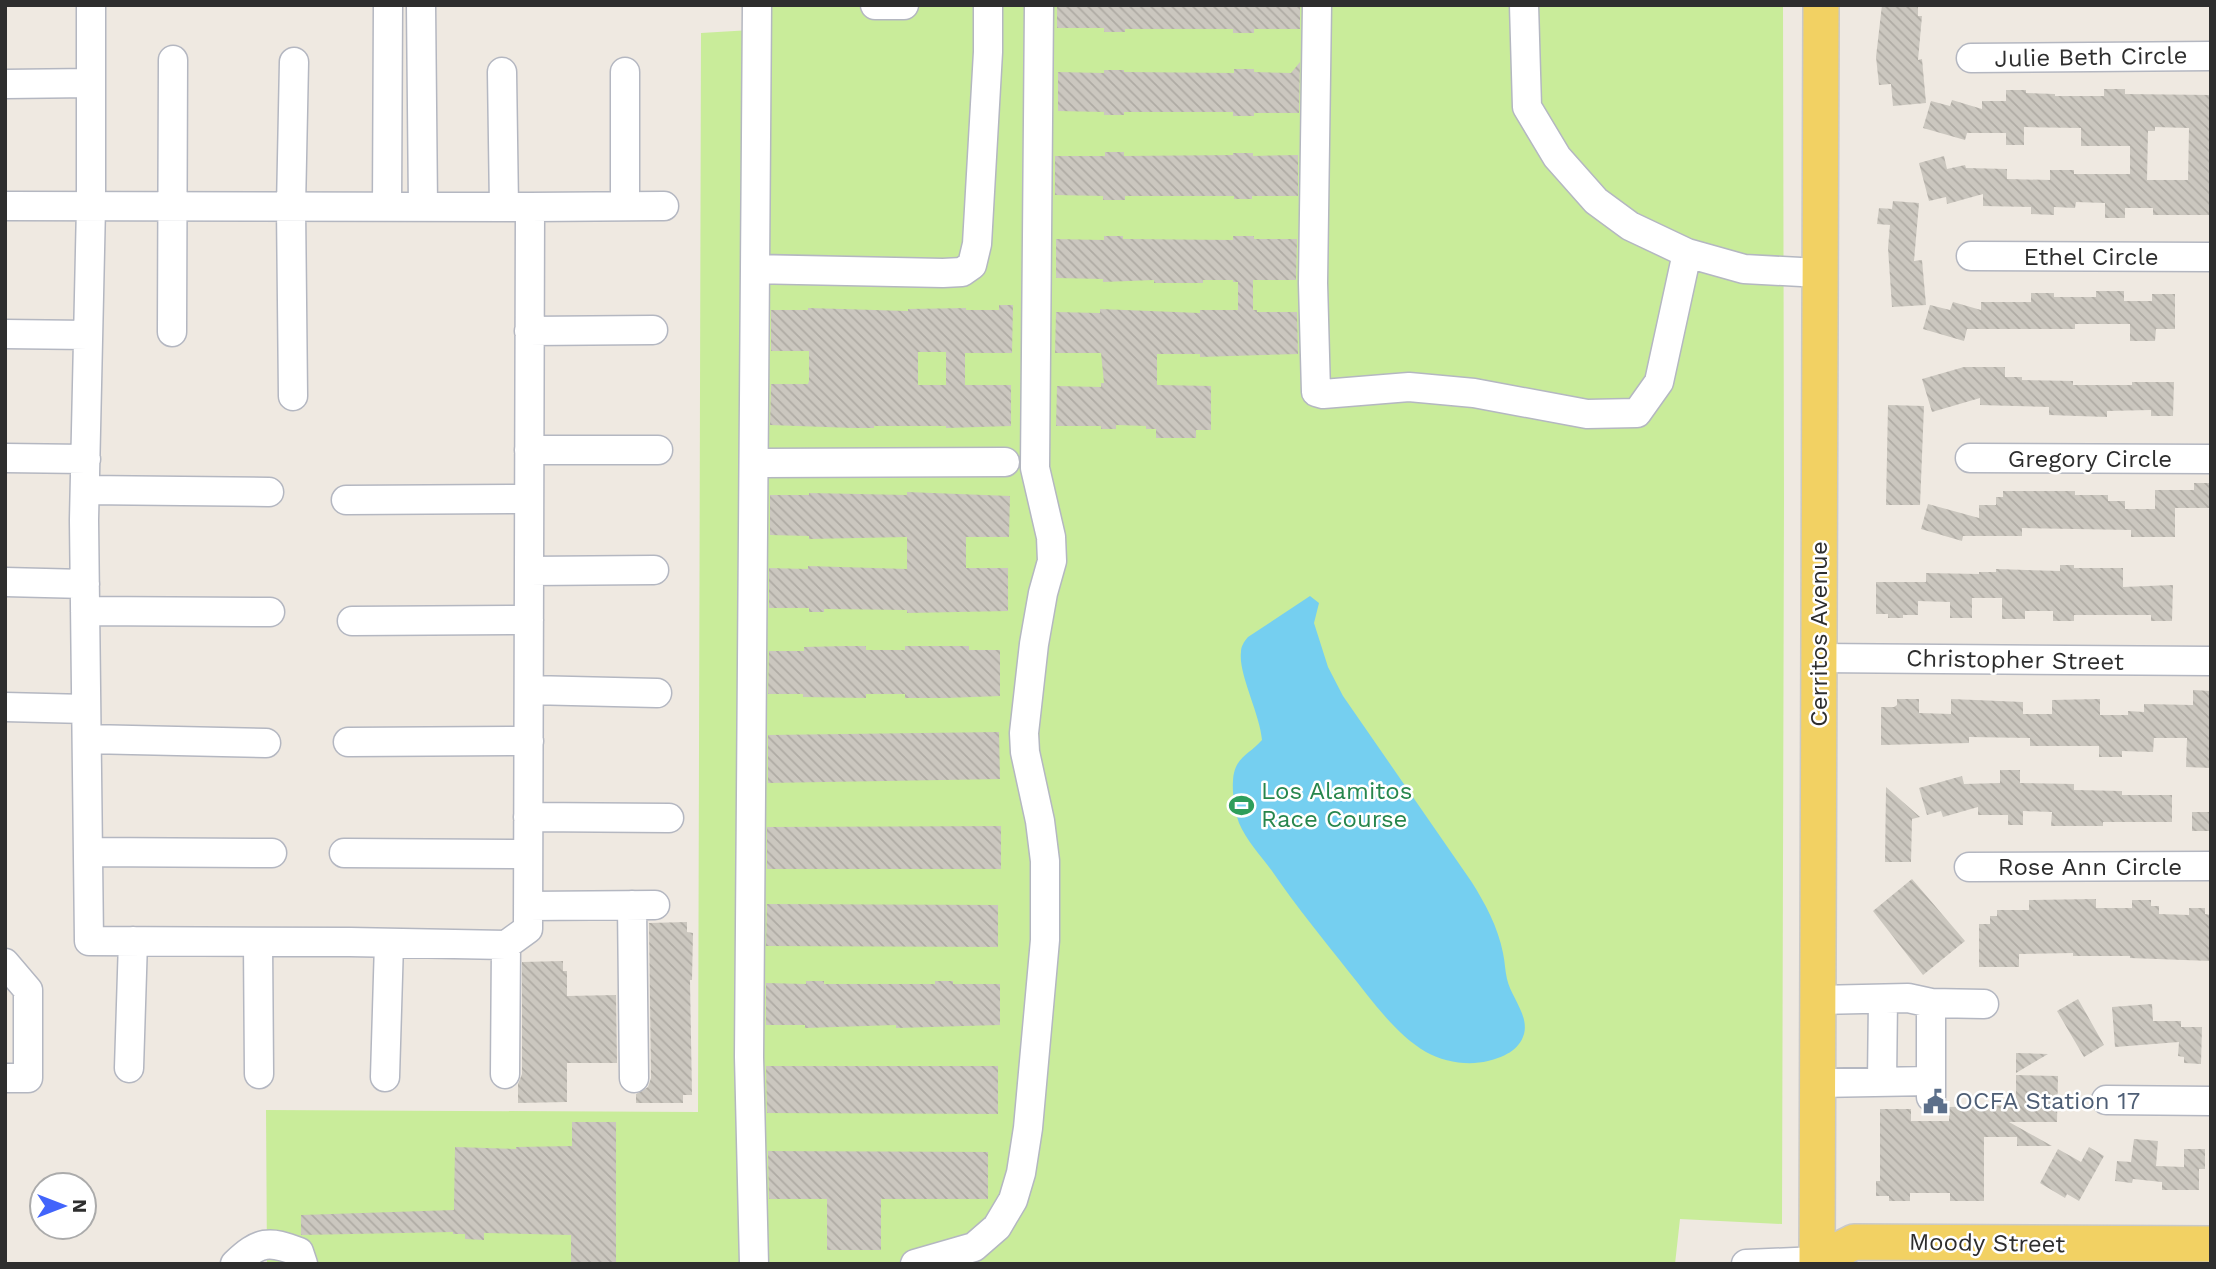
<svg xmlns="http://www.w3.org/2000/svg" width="2216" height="1269" viewBox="0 0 2216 1269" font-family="'Work Sans',sans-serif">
<defs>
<pattern id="building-back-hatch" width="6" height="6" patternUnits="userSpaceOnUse" patternTransform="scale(1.75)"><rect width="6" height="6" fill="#cbc7bf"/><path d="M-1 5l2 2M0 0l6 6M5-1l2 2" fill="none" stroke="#afaba4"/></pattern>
</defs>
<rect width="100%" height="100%" fill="#efe9e1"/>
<path fill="#c9ec9a" d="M750,5H1783L1784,501L1782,1224L1680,1219L1675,1264H267L266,1110L698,1112L701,33L751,30Z"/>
<path fill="#75cff0" d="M1310,596L1319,603L1314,623L1328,667L1343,696L1471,881C1485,903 1498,927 1503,953C1505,962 1505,971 1507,979C1511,997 1529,1015 1524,1034C1519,1051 1503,1057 1488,1061C1468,1066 1444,1062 1426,1052C1395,1034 1371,999 1349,972C1323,939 1296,906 1272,871C1261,856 1246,840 1239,823C1235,811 1232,793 1233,781C1234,757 1249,755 1262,740C1260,714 1238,673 1241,652C1241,646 1244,642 1248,637Z"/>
<path fill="url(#building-back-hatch)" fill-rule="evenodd" d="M1057,5H1300V29H1254V33H1233V29H1125V32H1104V28H1057Z
M1882,5H1918V16H1922L1918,60L1922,59L1926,103L1893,106L1891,84L1879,85L1876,57Z
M1300,62L1299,113H1254V116H1233V112H1124V115H1104V112L1058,111V72L1104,73V70H1124V72L1234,73V69H1254V72L1291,73Z
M2104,89H2125V94L2211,95V215H2153V208H2125V218H2105V203L2076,202L2075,208L2054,207V215L2031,214V207L1983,206V194L1947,204L1946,197L1929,201L1919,163L1944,156L1947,169L1965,165L1966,168L2007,169V179L2050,180V170H2074V174H2130V146H2081V128L2024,127V145H2006V133H1967L1965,140L1923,128L1931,101L1950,106L1952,100L1982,109V101H2006V90H2026V93L2055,94V96H2104ZM2155,127L2189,128L2188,180H2147L2148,131H2155Z
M1105,152H1124V156L1233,155V153H1253V156L1298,155V196H1252V199H1234V196H1125V200H1103V196L1055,195V156H1105Z
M1893,201L1919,203L1914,261L1922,260L1926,305L1892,307L1888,248L1890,225L1877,224L1879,208L1892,209Z
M1104,236H1123V239L1233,240V236H1254V239H1297L1296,280H1253V310H1257V312H1297L1298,354L1200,357V354H1157V385L1211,386V430H1196V438H1156V429H1146V426L1116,425V429H1101V426H1056L1057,386L1101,387V383H1104L1101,353H1055L1056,312L1100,313V309L1200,313V310H1238V282H1233V280H1203V283H1154V280L1103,282V279L1056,278V239L1104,240Z
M2096,291H2124V301H2152V294H2175V329H2156L2155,341H2130V324H2075V329H1967L1964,341L1923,329L1930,305L1950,310L1953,302L1981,310V302H2031V293H2054V297H2096Z
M999,305H1013L1012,353H965V385H1011V426L946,428V426H874V428H853L770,425L771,384H808L809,381V351H771V310H808V308L908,311V309L966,308V310H999ZM918,352H946V385H918Z
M1964,367H2005V377H2022V380L2073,381V385H2132V382H2174L2173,416H2151V410L2107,411V417L2049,415V407L1980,405V398L1932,412L1922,379Z
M1888,405L1924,406L1920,505H1886Z
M2194,483H2211V508H2175V537H2131V530L2022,528V536H1963L1962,541L1921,529L1928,504L1979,518V505H1996V497H2003V491H2075V495H2108V501H2125V509H2155V490H2194Z
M907,492L1010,496L1009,537H966V568H1008V611L907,613V610L824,609V612H809V608H769V568L808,569V566L907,569V537L809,539V536L770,535V495H809V493L907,495Z
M2060,565H2074V568H2123V587L2173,585L2172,621H2151V615H2074V621H2053V611H2025V619H2002V598H1972V618H1950V602L1918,601V615H1903V618H1888V614H1876V582H1926V573L1979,574V572H1996V569L2060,571Z
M844,646H866V650H905V646H969V650H1000V696L946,698H905V694H866V698L803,697V694H768L769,651H804V647Z
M2193,690L2211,691V768L2186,767L2187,738H2154L2153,752L2122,751V757H2099V746H2030V738L1969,737V743L1881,745V707H1894L1897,705V699H1919V713L1951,714V699L2023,702V714H2052V700L2100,699V715H2128V711L2144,712V704L2193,705Z
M999,732L1000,779L768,783V735Z
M2000,770H2020V783L2074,784V790L2122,791V795H2172V822H2103V826H2051L2052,812L2023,811V825H2008V815H1978V807L1943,817L1941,811L1927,815L1919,788L1962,776L1964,784L2000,783Z
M1886,787L1920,817L1912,819L1911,862H1885Z
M2192,812H2211V831H2192Z
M1001,826V869H767V827Z
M1912,879L1965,941L1923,975L1873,911Z
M2096,899V908H2132V900H2151V906H2159V914L2189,915V908H2205V914L2211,915V961L2130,958V956H2073V953L2019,954V967H1979V924H1990V916H1997V910H2029V900Z
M767,904L998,905V947L766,946Z
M687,922V932L693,933L692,980H690L692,1095H683V1103H636V1094L648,1087L651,1078L649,923Z
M563,961V971H567V996L616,995L617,1063H567V1102L518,1103V1084L522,1074V962Z
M806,981H824V984H935V981H953V984H1000V1025L896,1028V1025L805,1028V1025H766V983L806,984Z
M2078,999L2104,1045L2084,1057L2057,1011Z
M2152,1004L2153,1021H2181V1027H2202L2201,1064L2184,1063V1057L2178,1056L2179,1042L2115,1047L2112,1007Z
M2016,1053L2048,1054L2016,1073Z
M766,1066H998V1114L767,1113Z
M2016,1075L2058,1076L2057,1122H2009L2052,1146H2017V1137H1984V1201H1950V1193H1910V1201H1889V1196H1876V1181H1880V1109H1911V1121H1949V1107L2016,1105Z
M572,1122H616V1264H571V1235L484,1233V1240L465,1239V1234H453V1232L301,1235V1215L454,1210L455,1147L516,1149V1147L572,1146Z
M2134,1139L2158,1141L2156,1166L2184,1167V1149H2205V1169H2199V1190H2162V1182L2133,1179L2132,1183L2115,1181L2117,1161L2131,1162Z
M2089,1147L2104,1156L2079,1201L2067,1194L2065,1198L2040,1183L2058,1149L2081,1162Z
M768,1151L988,1152V1199H881V1250H827V1199H769Z"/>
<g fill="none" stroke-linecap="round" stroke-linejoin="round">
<defs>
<path id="minor" d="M421,5L423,207
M875,5H904
M1317,5L1313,283L1316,392L1323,394L1409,387L1474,393L1587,414L1637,413L1659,382L1687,253
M1524,5L1527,107L1557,157L1596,201L1630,226L1687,253L1744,269L1820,273
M1971,58L2211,56
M502,72L504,207
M625,72V206
M5,84L91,83
M5,206C180,207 355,207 530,207L528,929L506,945L350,942L89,941L84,520L91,206V5
M387,207L388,5
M530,207L664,206
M1971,256L2211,257
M756,269L943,273L962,272L972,265L977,244L988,52V5
M529,331L653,330
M172,332L173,60
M5,334L88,335
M293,396L291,207L294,62
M529,450H658
M5,458L86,459
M1970,458L2211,459
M754,463L1005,462
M85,490L269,492
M346,500L529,499
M529,571L654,570
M5,582L85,584
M85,611L270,612
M352,621L529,620
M1818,658L2211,661
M529,690L657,693
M5,707L86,709
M87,739L266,743
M348,742L529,741
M528,817L669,818
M88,852L272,853
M344,853L528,854
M1969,867L2211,866
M632,905L634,1078
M528,906L655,905
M258,942L259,1074
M5,963L28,990V1078H5
M1817,1000L1908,998L1931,1003L1984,1004
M1931,1003V1097
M129,1068L133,941
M505,1074L506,945
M385,1077L389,943
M1882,1082L1883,999
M1817,1083L1931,1081
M2106,1100L2211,1101
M235,1264C259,1241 269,1240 299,1252L303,1264
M754,1264L749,1057L757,5
M915,1264L974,1247L997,1227L1013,1200L1021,1173L1028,1128L1045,940V861L1040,821L1025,752L1024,733L1034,644L1043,593L1052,561L1051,537L1035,468L1039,5
M1746,1264L1817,1261"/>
<path id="major" d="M1817,1261L1854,1242L2211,1244
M1817,1264L1821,5"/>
</defs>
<use href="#minor" stroke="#b4b7c1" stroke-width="31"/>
<use href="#major" stroke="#c9c9c9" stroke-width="38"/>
<use href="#minor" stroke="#fff" stroke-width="28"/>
<use href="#major" stroke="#f2d163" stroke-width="35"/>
</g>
<defs>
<symbol id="stadium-bare" viewBox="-9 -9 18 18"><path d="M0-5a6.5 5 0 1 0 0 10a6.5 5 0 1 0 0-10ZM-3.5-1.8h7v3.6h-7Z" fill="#2e9e5b" stroke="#fff" stroke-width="2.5" paint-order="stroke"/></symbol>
<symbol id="civic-bare" viewBox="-9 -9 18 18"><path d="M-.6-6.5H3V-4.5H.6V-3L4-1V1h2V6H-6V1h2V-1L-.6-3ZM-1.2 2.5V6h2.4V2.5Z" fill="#5c6f8a" stroke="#fff" stroke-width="2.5" paint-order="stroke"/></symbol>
</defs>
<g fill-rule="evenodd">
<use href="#stadium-bare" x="1224" y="788" width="35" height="35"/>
<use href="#civic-bare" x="1918" y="1084" width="35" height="35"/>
</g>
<g text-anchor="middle" stroke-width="5" stroke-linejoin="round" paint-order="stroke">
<g font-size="24" fill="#2e2e2e" stroke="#fff">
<text transform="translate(2091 57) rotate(-1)" y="8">Julie Beth Circle</text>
<text x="2091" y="265">Ethel Circle</text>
<text x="2090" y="467">Gregory Circle</text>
<text transform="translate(1819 634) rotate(-90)" y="8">Cerritos Avenue</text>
<text transform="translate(2015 660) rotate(1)" y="8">Christopher Street</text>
<text x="2090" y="875">Rose Ann Circle</text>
<text transform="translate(1987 1243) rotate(1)" y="8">Moody Street</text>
</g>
<g font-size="24" fill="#27864d" stroke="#fff" text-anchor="start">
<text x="1261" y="799">Los Alamitos<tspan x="1261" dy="28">Race Course</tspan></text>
</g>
<g font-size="24" fill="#4e5e75" stroke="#fff" text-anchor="start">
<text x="1955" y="1109">OCFA Station 17</text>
</g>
</g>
<rect width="2216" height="1269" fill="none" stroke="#2e2e2e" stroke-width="14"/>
<g transform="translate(63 1206) rotate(90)"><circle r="33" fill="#ffffff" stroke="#ababab" stroke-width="2"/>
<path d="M0-5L12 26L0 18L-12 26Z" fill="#4264fb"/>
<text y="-10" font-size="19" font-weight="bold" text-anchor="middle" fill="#2e2e2e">N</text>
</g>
</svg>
